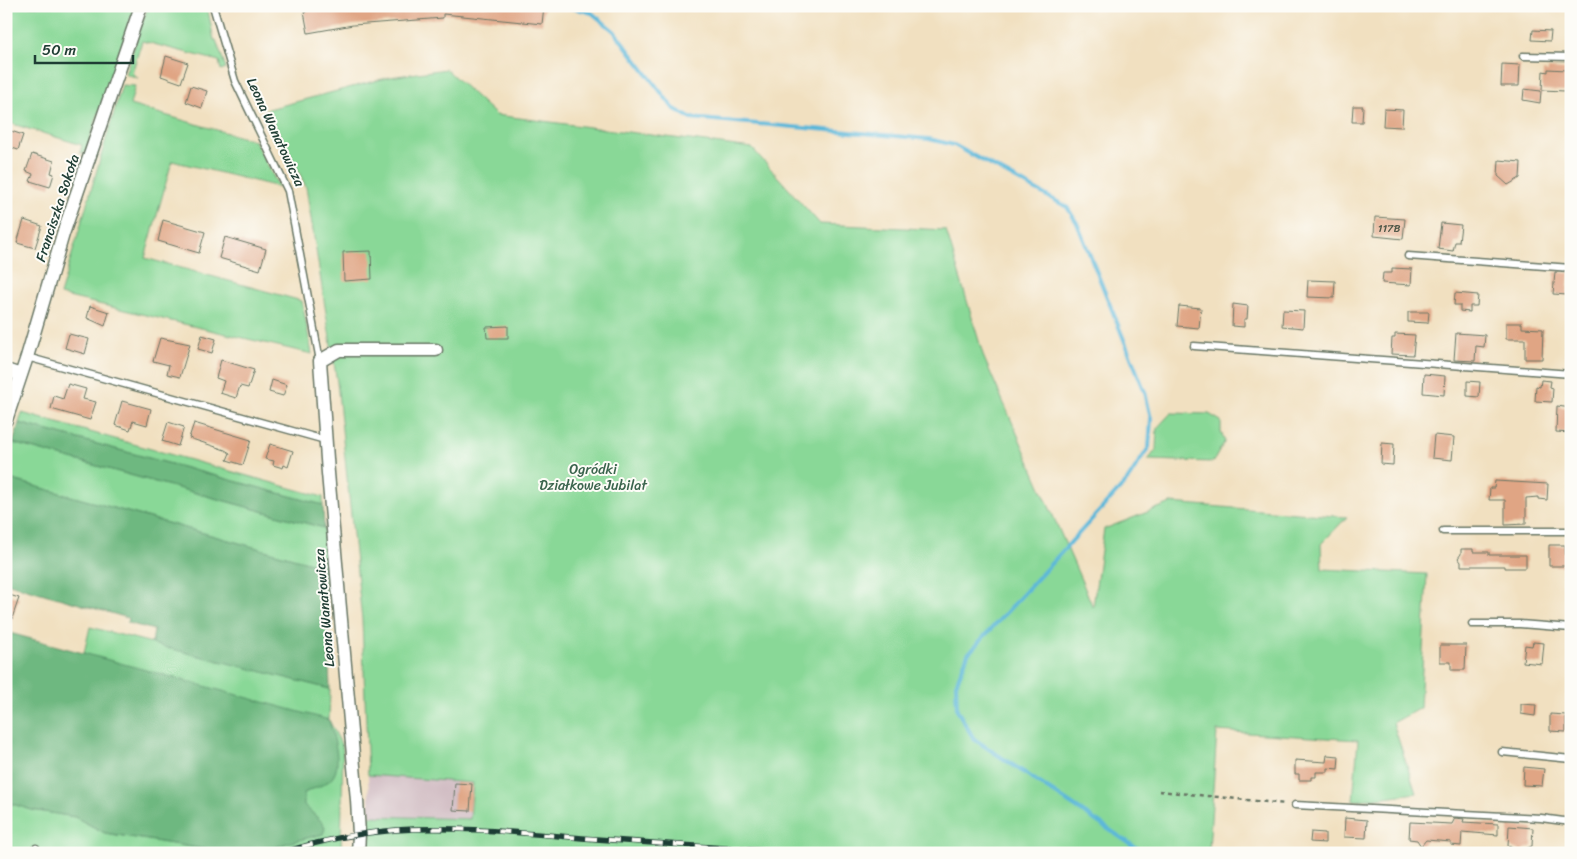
<svg xmlns="http://www.w3.org/2000/svg" width="1577" height="859" viewBox="0 0 1577 859" font-family="Sriracha,sans-serif">
<rect width="100%" height="100%" fill="#fdfcf7"/>
<filter id="ink" filterUnits="userSpaceOnUse"><feTurbulence type="fractalNoise" baseFrequency=".02" numOctaves="2"/><feDisplacementMap in="SourceGraphic" scale="10" xChannelSelector="R" yChannelSelector="G"/><feConvolveMatrix kernelMatrix="1 2 1 2 8 2 1 2 1" color-interpolation-filters="sRGB"/></filter>
<filter id="wash" filterUnits="userSpaceOnUse"><feTurbulence type="fractalNoise" baseFrequency=".0096" numOctaves="4" result="noise"/><feDisplacementMap in="SourceGraphic" scale="20" xChannelSelector="R" yChannelSelector="G"/><feGaussianBlur stdDeviation="1.12" result="paint"/><feColorMatrix in="noise" values="0 0 0 0 0 0 0 0 0 0 0 0 0 0 0 0 0 1.4 0 .05"/><feComposite in="paint" operator="in"/></filter>
<g filter="url(#wash)">
<rect width="100%" height="100%" fill="#f1e0c0"/>
<path fill="#d2bec4" d="M368,775L473,783L470,819L370,816Z"/>
<path fill="#89d897" stroke="#548a66" d="M6,6H135L85,153H80L82,145L6,122Z
M148,6H207L214,40H216L226,68L221,70L219,61L142,41L132,73L138,78L125,74Z
M446,69L496,115L752,148L820,224L946,230L984,358L1093,607L1104,529L1171,503L1347,517L1321,544L1322,569L1427,574L1420,708L1393,723L1416,793L1353,801L1358,740L1217,731L1209,849L1247,853H361L362,825L370,816L470,819L473,783L368,775L362,620L337,382L306,187L284,141L265,110L390,77Z
M122,85L135,86L130,105L255,141L279,187L172,161L145,258L302,301L312,354L60,295Z
M22,413L323,497V505L19,423Z
M1171,413L1209,414L1221,421V432L1225,441L1213,462L1148,460L1156,450L1157,428Z
M13,443L324,528L325,567L6,478V465Z
M90,627L330,689L329,720L343,748L341,853H260L287,843L323,823L303,805L304,793L330,780L84,653Z
M6,802L32,810L75,817L105,833L210,850L217,853H6Z"/>
<path fill="#6eb880" stroke="#467a5a" d="M19,423L323,505L324,528L13,443Z
M6,478L325,567L330,689L152,644L154,630L128,623V618L6,583Z
M6,632L329,720C333,736 345,769 329,781C322,786 312,789 304,793V805L323,823L325,828L323,834L287,843L260,853H217L210,850L105,833L75,817L32,810L6,802Z"/>
<g fill="none" stroke-linecap="round" stroke-linejoin="round">
<path stroke="#5bb7d9" stroke-width="4" d="M566,6L592,13L614,31L673,108L690,118L929,139L954,145L1067,207L1077,223L1145,392L1151,419L1149,447L1127,481L968,654L956,684L957,710L974,739L1144,853
M6,10L10,6"/>
</g>
<g id="blocks">
<path fill="#e0a584" d="M323,6H544L542,24L443,14V18L353,25L308,33L304,12H306V10Z
M1533,30L1551,31L1550,41L1532,40Z
M166,56L188,63L181,83L161,76Z
M1502,64L1520,65L1519,86H1501Z
M1548,69L1566,70L1565,91L1542,90L1543,71L1548,72Z
M191,86L207,91L202,108L186,102Z
M1524,89L1541,91L1540,103L1523,100Z
M1353,106H1363L1362,122H1352Z
M1384,109L1403,110L1402,127L1383,126Z
M11,131L23,135L18,150L7,146Z
M32,154L54,161L51,173L54,174L50,187L30,181L33,174L26,171Z
M1499,160L1521,162L1520,178L1508,185L1498,176Z
M1375,217L1405,219L1403,239L1374,236Z
M24,220L42,226L35,248L17,243Z
M163,220L205,232L199,253L158,241Z
M1441,223L1461,225L1459,242H1455L1453,251L1438,249Z
M225,237L266,249L260,270L219,258Z
M371,251L372,279L344,281L343,252Z
M1392,268L1412,269L1411,285L1382,283L1383,273H1392Z
M1555,272L1569,273L1567,295L1553,294Z
M1308,280L1335,281L1334,298L1307,297Z
M1455,293L1478,295L1477,306H1470V312L1460,311V305H1454Z
M1233,304L1248,306L1247,319H1244V327L1232,326Z
M90,306L109,312L105,326L87,318Z
M1179,306L1201,308L1199,328L1177,326Z
M1283,310L1304,311L1303,328L1282,326Z
M1408,312H1429L1428,323L1408,322Z
M1506,323H1522V328L1543,329L1542,359H1525V339H1506Z
M508,326V338H487L486,327Z
M1456,333L1485,335L1484,347L1476,346L1475,361L1454,360Z
M69,334L89,339L85,354L65,348Z
M1395,334L1415,335L1413,355L1391,354L1392,338H1395Z
M202,335L216,339L212,353L198,349Z
M160,338L190,344L180,377L167,374L169,365L153,361Z
M221,360L254,370L248,388L240,386L236,398L220,393L224,381L216,378Z
M1424,374L1445,376L1444,395L1423,393Z
M272,380L287,385L283,396L269,392Z
M1541,380L1551,381L1550,387L1553,388L1552,402L1535,401L1536,386L1540,387Z
M1467,381L1480,382L1479,397L1467,396Z
M68,384L86,389L83,399L96,402L90,420L51,409L54,396L63,399Z
M122,401L151,409L147,425L133,421L130,430L115,425Z
M1557,406L1571,408V433L1556,432Z
M168,422L184,427L178,446L162,441Z
M194,423L251,440L243,465L227,460L230,453L225,450L189,438Z
M1434,435L1454,437L1452,460L1432,458Z
M1382,443L1394,444L1393,465L1381,464Z
M270,444L293,451L288,467L284,465L283,468L273,465L274,461L265,459Z
M1495,481L1548,484L1547,500L1538,499V497L1526,498V524L1505,525V500H1489L1490,488H1494Z
M1549,545H1565L1566,566H1549Z
M1461,549H1473V552H1489V555H1526V568H1505V566H1461V562L1458,558L1461,554Z
M6,594L19,598L8,630H6Z
M1533,642L1544,643L1542,664L1523,662L1525,645L1532,646Z
M1440,645H1466L1465,670H1451V662H1440Z
M1521,704L1536,705L1535,716L1521,714Z
M1550,714L1566,715V732L1550,731Z
M1327,755L1339,756L1338,769L1328,768V772H1316V777H1311V780H1299V774H1295V760L1326,762Z
M1524,767L1544,769L1542,786L1523,785Z
M455,783L472,784L470,811L453,810Z
M1345,818L1367,820L1366,838L1344,837Z
M1455,818L1464,819L1463,822L1498,824V835L1462,832L1461,846L1451,845V842L1426,840L1421,846L1417,840L1409,839L1410,822L1452,824Z
M1509,826L1533,828L1532,846L1521,851L1508,846Z
M1311,832L1325,833V843L1310,842Z"/>
</g>
</g>
<g filter="url(#ink)">
<use href="#blocks" fill-opacity="0" stroke="#687665" stroke-width="1"/>
<g fill="none" stroke-linecap="round" stroke-linejoin="round">
<defs>
<path id="lane" d="M213,6L235,81L288,191L320,361
M1523,56L1571,57
M1408,256L1571,268
M1194,346L1571,374
M27,357L325,440
M1443,531H1571
M1472,624H1520L1571,628
M1502,752L1571,759
M1295,805L1541,818L1571,822
M30,853L36,848"/>
<path id="street" d="M6,370L21,375
M6,420L27,357L63,234L141,6
M358,853L359,834L357,800L328,473L320,361L339,350H436"/>
</defs>
<use href="#lane" stroke="#687665" stroke-width="9"/>
<use href="#street" stroke="#687665" stroke-width="15"/>
<path stroke="#687665" stroke-width="2.5" stroke-dasharray="4 4" stroke-linecap="butt" d="M1159,791L1286,804"/>
<use href="#lane" stroke="#fff" stroke-width="6"/>
<use href="#street" stroke="#fff" stroke-width="12"/>
<defs>
<path id="rail" d="M281,853C318,841 357,833 396,830C458,826 520,833 582,838C652,843 723,848 794,853"/>
</defs>
<use href="#rail" stroke="#1f3d34" stroke-width="5.5"/>
<use href="#rail" stroke="#fdfcf7" stroke-width="4" stroke-dasharray="11" stroke-linecap="butt"/>
</g>
</g>
<g text-anchor="middle" stroke-width="4" stroke-linejoin="round" paint-order="stroke">
<g font-size="11" fill="#4f5748">
<text x="1389" y="232">117B</text>
</g>
<g font-size="14" fill="#1f3d34" stroke="#fdfcf7">
<text transform="translate(276 132) rotate(65)" y="5">Leona Wanatowicza</text>
<text transform="translate(57 208) rotate(-72)" y="5">Franciszka Sokoła</text>
<text transform="translate(324 608) rotate(-95)" y="5">Leona Wanatowicza</text>
</g>
<g font-size="14" fill="#3a644d" stroke="#fdfcf7">
<text x="593" y="474">Ogródki<tspan x="593" dy="16">Działkowe Jubilat</tspan></text>
</g>
</g>
<rect width="1577" height="859" fill="none" stroke="#fdfcf7" stroke-width="25"/>
<path d="M35 55v8h98v-8" fill="none" stroke="#1f3d34" stroke-width="2.5"/>
<text x="42" y="55" font-size="15" fill="#1f3d34" stroke="#fdfcf7" stroke-width="4" paint-order="stroke">50 m</text>
</svg>
